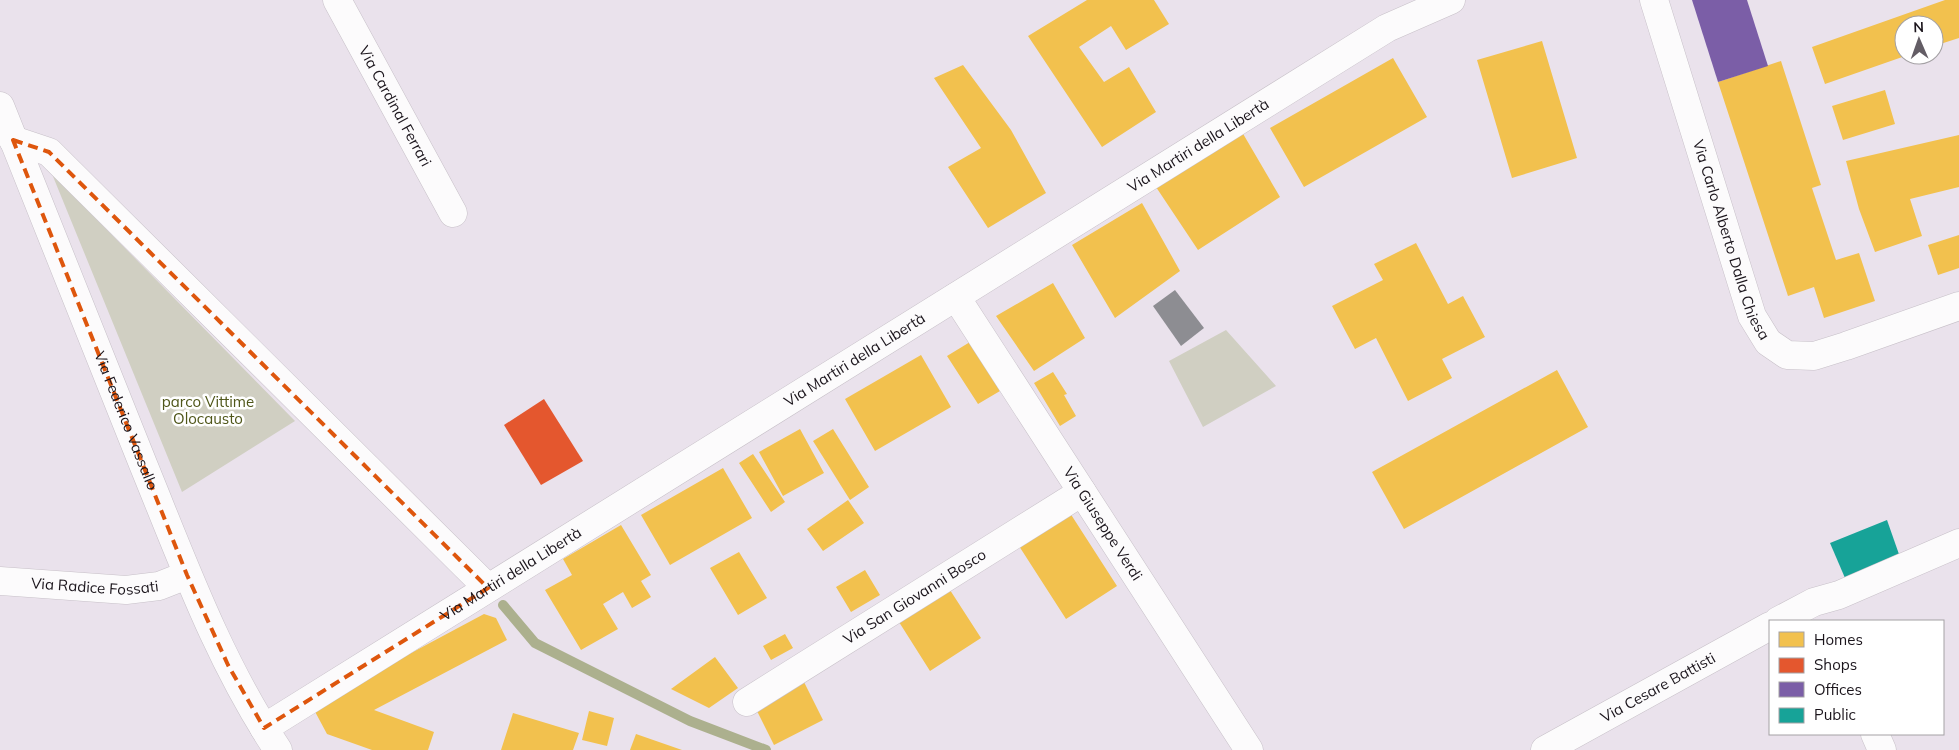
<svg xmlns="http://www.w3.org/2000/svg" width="1959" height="750" viewBox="0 0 1959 750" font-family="Mulish,sans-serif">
<rect width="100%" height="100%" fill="#eae2ec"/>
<path fill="#d0cfc2" d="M52,174L295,421L182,492Z
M1226,330L1276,386L1203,427L1169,361Z"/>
<path fill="#f2c14e" d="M1087,0H1154L1169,24L1126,50L1111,26L1079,47L1104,82L1129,67L1156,112L1102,147L1028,36Z
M1945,0H1959V38L1934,46V25H1904V55H1908L1825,84L1812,47Z
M1542,41L1577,158L1512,178L1477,60Z
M1393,58L1427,117L1304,187L1270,128Z
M1781,61L1821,185L1812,188L1836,260L1859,253L1875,301L1824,318L1814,287L1788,296L1718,82Z
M963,65L1011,130L1046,193L988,228L948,167L981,148L934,78Z
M1885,90L1895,124L1843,140L1832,106Z
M1242,132L1280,197L1198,250L1156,187Z
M1959,135V187L1910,199L1922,236L1875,252L1859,209L1846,161Z
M1142,203L1180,271L1115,318L1072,245Z
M1959,235V268L1938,275L1928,245Z
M1416,243L1448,304L1463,296L1485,337L1442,359L1452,378L1408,401L1376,338L1355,349L1332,306L1383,280L1374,264Z
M1053,283L1085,338L1034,371L996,316Z
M970,342L1000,391L978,404L947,356Z
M921,355L951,407L875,451L845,399Z
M1557,370L1588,427L1404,529L1372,472Z
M1053,372L1067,394L1064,395L1076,416L1060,426L1034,383Z
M800,429L824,473L783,496L759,452Z
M833,429L869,487L850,500L813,441Z
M753,454L785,502L771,512L739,463Z
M723,468L752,518L670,565L641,515Z
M848,500L864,523L823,551L807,529Z
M1070,513L1117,586L1066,619L1019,546Z
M621,525L651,575L641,581L651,597L632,608L623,592L603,604L618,629L581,650L545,590L572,575L563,559Z
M739,552L767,598L738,615L710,568Z
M865,570L880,595L851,612L836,587Z
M950,590L981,638L930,671L899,622Z
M484,614L496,618L507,640L374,710L434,732L428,750H372L327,734L312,706Z
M785,634L793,648L771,660L763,646Z
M715,657L738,688L709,708L671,689Z
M801,676L823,720L774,745L752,701Z
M589,711L614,718L607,746L582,740Z
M513,713L579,733L573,750H501Z
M636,734L682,750H630Z"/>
<path fill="#e4572e" d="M544,399L583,461L541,485L504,425Z"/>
<path fill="#7b5ea7" d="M1692,0H1747L1768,66L1718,82Z"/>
<path fill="#17a398" d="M1887,520L1901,560L1848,585L1830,543Z"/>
<path fill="#8d8d92" d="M1175,290L1204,328L1181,346L1153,306Z"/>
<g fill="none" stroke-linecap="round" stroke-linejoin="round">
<path stroke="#acb08e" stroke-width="10" d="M503,605L535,643L690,721L766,750"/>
<defs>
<g id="minor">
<path id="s1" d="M337,0L453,213"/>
<path id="s2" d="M1654,0L1752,316L1768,342L1787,355L1814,356L1846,346L1959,306"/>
<path id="s3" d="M0,106C48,226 96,345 143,464C183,562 219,662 278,750"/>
<path d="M13,140L49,152L488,588"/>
<path id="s4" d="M956,297L1249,750"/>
<path id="s5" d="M0,581L126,590L159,586L187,575"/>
<path d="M1778,621L1814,602L1839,595L1959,543"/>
<path id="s6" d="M747,702L1082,492"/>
<path id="s7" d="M264,728L1387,28L1451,0"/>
<path d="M1875,734L1882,750"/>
<path id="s8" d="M1545,750L1770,626"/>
</g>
</defs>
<use href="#minor" stroke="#c7c0c8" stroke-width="29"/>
<use href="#minor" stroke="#fcfbfc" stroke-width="28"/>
</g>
<path fill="none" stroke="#de560d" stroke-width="4" stroke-dasharray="10 6" stroke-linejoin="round" d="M13,140L49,152L488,588L264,728L228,665L187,575Z"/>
<g text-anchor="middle" stroke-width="5" stroke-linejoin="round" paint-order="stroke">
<g font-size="15" fill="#1b151c" stroke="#fff">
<text dy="5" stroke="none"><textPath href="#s1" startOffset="121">Via Cardinal Ferrari</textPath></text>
<text dy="5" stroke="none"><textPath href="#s7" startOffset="1101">Via Martiri della Libertà</textPath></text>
<text dy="5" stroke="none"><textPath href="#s2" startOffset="252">Via Carlo Alberto Dalla Chiesa</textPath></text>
<text dy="5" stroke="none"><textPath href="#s7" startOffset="696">Via Martiri della Libertà</textPath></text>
<text dy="5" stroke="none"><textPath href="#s3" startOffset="339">Via Federico Vassallo</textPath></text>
<text dy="5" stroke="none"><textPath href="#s4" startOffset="270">Via Giuseppe Verdi</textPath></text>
<text dy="5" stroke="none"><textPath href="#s7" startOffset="291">Via Martiri della Libertà</textPath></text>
<text dy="5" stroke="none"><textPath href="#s5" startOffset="95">Via Radice Fossati</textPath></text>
<text dy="5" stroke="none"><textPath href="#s6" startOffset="198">Via San Giovanni Bosco</textPath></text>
<text dy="5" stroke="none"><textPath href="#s8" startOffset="129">Via Cesare Battisti</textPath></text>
</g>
<g font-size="15" fill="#4f5619" stroke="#fff">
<text x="208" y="407">parco Vittime<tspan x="208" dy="17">Olocausto</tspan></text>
</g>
</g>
<rect x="1769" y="620" width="175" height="115" fill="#ffffff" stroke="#a4a1a4"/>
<rect x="1779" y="632" width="25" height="15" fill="#f2c14e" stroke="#a4a1a4"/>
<text x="1814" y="645" font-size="15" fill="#1b151c">Homes</text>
<rect x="1779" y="658" width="25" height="15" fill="#e4572e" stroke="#a4a1a4"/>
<text x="1814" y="670" font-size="15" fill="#1b151c">Shops</text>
<rect x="1779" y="682" width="25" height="15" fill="#7b5ea7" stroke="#a4a1a4"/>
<text x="1814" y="695" font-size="15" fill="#1b151c">Offices</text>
<rect x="1779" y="708" width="25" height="15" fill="#17a398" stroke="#a4a1a4"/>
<text x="1814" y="720" font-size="15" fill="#1b151c">Public</text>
<g transform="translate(1919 40) rotate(358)"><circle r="24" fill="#ffffff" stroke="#a4a1a4"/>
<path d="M0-4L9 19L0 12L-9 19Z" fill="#635d65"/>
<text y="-8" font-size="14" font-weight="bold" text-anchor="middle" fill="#1b151c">N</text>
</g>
</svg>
